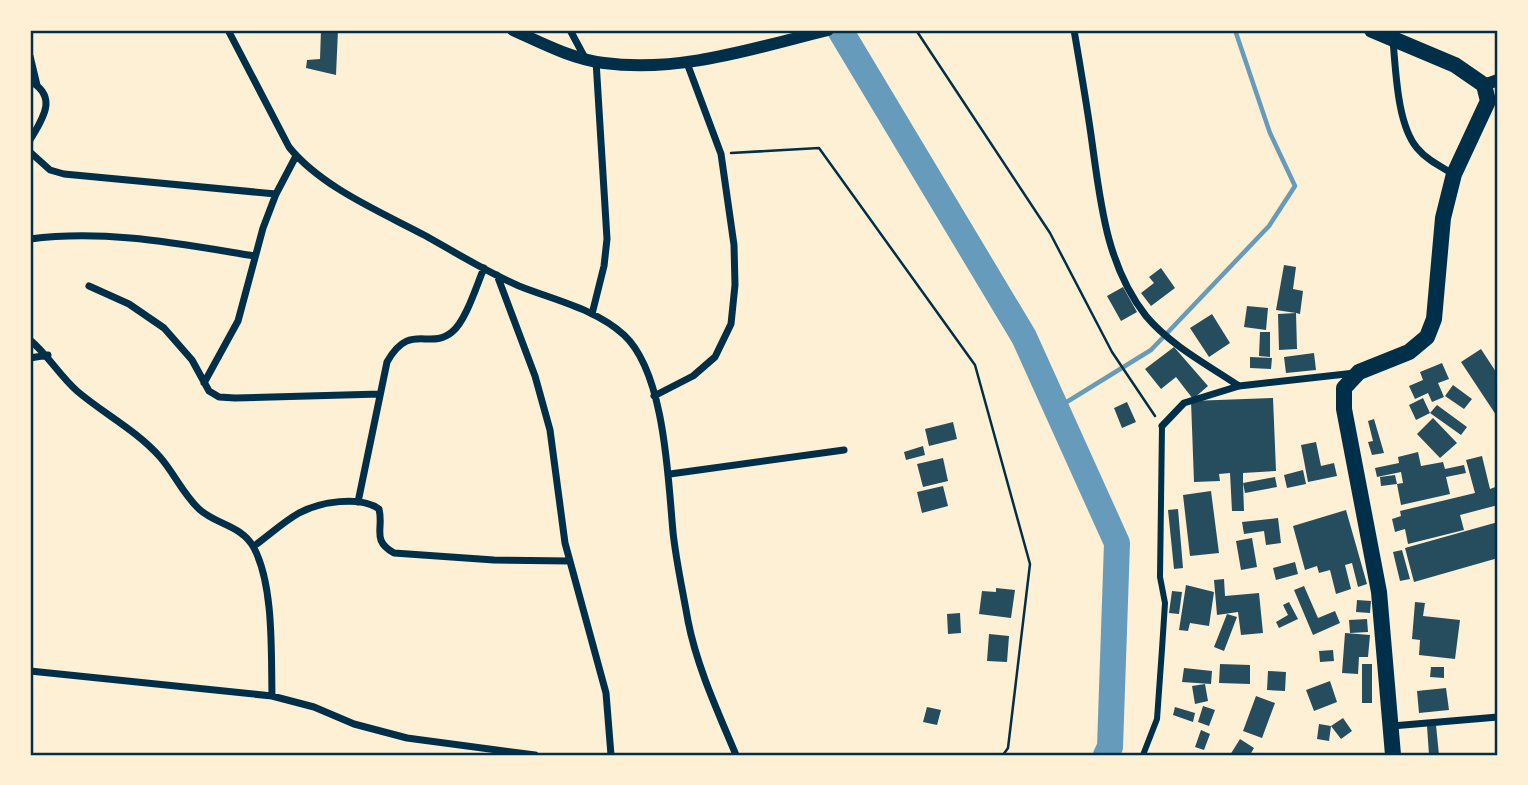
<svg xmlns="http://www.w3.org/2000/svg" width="1528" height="785" viewBox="0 0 1528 785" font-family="'Zilla Slab',serif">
<rect width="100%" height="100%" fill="#fdf0d5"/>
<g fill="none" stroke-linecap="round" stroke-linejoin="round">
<path stroke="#669bbc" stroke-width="4.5" d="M1057,408L1151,350L1269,226L1295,186L1270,133L1235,30"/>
<path stroke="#669bbc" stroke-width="26" d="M840,30L1024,337L1117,543L1110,747L1106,755"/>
</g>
<path fill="#264d5e" d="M321,30H338L336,75L306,68L307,60L320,59Z
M1284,265L1296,267L1293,289L1303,291L1300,314L1296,313L1297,349L1279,350L1278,314L1296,313L1276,310Z
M1161,268L1175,288L1151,306L1141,293L1154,283L1149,277Z
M1123,287L1137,312L1121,321L1107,296Z
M1247,306L1268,308L1266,330L1244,327Z
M1212,314L1230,343L1209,357L1190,328Z
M1260,332H1270V357L1259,356Z
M1174,347L1208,386L1193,399L1176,377L1161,389L1145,369Z
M1481,349L1498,375V418L1461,362Z
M1314,353L1316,370L1286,373L1284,357Z
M1250,357L1272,358L1271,369L1250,368Z
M1442,363L1449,379L1438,383L1444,397L1432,402L1428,393L1415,399L1409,386L1423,380L1420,372Z
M1453,385L1472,399L1464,409L1445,396Z
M1273,398L1276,471L1243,473V483L1275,477L1277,487L1245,493L1243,483L1244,511H1232L1230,473L1219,474L1220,481L1194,482L1191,401Z
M1423,398L1430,413L1416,420L1409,405Z
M1127,402L1136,422L1122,428L1114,408Z
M1437,405L1467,427L1461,435L1430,413Z
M1433,418L1457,443L1440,458L1417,434Z
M1374,419L1384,453L1372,455L1368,442L1373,441L1368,421Z
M953,422L957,439L929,446L925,429Z
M1316,442L1321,466L1334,463L1337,476L1308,482L1301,445Z
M923,446L925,455L906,460L904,452Z
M1418,452L1421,466L1443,462L1445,469L1464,465L1466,473L1446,477L1450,494L1401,505L1397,484L1403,483L1401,472L1377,477L1375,468L1399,463L1398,457Z
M1482,456L1490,489L1498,486V505L1460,515L1464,530L1408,544L1405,529L1395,532L1392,519L1401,516L1400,511L1475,493L1466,460Z
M943,458L948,481L923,487L917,464Z
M1303,470L1306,484L1287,488L1284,475Z
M1395,475L1397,484L1381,486L1380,477Z
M943,486L948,506L922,513L917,492Z
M1211,491L1219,553L1190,556L1183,495Z
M1178,509L1183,568L1174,569L1168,510Z
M1346,510L1367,584L1358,587L1352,563L1345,565L1351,589L1336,594L1330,570L1319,573L1317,566L1305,570L1293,526Z
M1278,518L1281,543L1266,545L1264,531L1244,534L1242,522Z
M1498,522V558L1414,582L1405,548Z
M1252,538L1257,567L1241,570L1236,541Z
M1402,550L1410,579L1400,581L1393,552Z
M1295,562L1298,574L1276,580L1273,568Z
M1224,579L1225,596L1259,593L1263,633L1241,635L1238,612L1217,615L1214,580Z
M1186,585L1214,592L1209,626L1190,623L1188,631L1179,630Z
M1304,586L1318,618L1335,611L1340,623L1313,635L1294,590Z
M996,588L1015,590L1011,618L979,614L982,591L996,592Z
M1172,591L1182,592L1179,614L1169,613Z
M1357,600L1371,601L1370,613L1356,612Z
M1289,602L1298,619L1279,628L1276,622L1288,615L1283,605Z
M1415,602L1425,603L1423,616L1460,620L1455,659L1419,655L1420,640L1412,639Z
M960,613L961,633L948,634L947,614Z
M1227,614L1237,617L1224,651L1214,647Z
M1367,619L1368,632L1350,633L1349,620Z
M1345,633L1370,635L1368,657H1359L1358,674L1342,673Z
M989,634L1009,636L1007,662L987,661Z
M1333,650L1334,661L1320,662L1319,651Z
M1220,664L1250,665V684L1219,683Z
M1362,664H1372V703H1362Z
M1431,667H1444V678L1430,677Z
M1184,668L1212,671L1211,684L1182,682Z
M1268,671L1286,672L1285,691L1267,690Z
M1330,681L1337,702L1314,711L1306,690Z
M1205,684L1208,701L1195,704L1192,686Z
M1446,688L1449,710L1419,713L1417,691Z
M1256,696L1275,703L1262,738L1243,731Z
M1203,706L1215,710L1209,726L1198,722Z
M927,707L941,710L937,725L923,722Z
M1175,707L1195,713L1193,722L1173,715Z
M1343,718L1352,731L1341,739L1331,726Z
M1319,724L1331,726L1329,741L1317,739Z
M1436,725L1439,755H1429L1427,726Z
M1201,730L1210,734L1204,750L1195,747Z
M1240,739L1254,748L1250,755H1230Z"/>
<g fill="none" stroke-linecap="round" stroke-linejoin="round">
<path stroke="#003049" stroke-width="2.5" d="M916,30L1050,233L1112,352L1155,416
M731,153L819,148L975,365L1030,564L1008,748L1003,755"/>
<path stroke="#003049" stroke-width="6" d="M1143,755L1157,719L1162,649L1165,603L1160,577L1162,426"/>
<path stroke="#003049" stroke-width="7" d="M228,30L289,147C321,187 381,212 426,236C456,253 487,272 519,286C554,300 596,309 624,335C665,373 668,479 673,532C676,561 683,592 688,621C697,667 718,712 736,755
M570,30L585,58
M1074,30C1080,65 1086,100 1091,135C1100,198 1105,264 1146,316C1170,345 1208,365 1239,386
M1393,41C1396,71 1397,124 1417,148C1427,160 1440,166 1453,174
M30,56L37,85
M30,81C59,97 42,120 30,140
M30,152L50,170L64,174L276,194
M30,239C106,229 180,244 255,256
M497,275L535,376L550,430L565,543L606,693L611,755
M89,286L129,304L164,328L192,360L209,391L219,397L235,398L380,394
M592,314L604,266L607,239L596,61
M30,340C48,355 59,375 77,391C104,414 136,430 160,457C174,473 183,494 199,509C216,525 242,525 254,548C274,586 271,653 272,696
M30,358L48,355
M204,383L238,321L263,228L276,194L296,156
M654,396L693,376L715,357L731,324L735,285L734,245L721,154L687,63
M1162,426L1184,403L1239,386L1355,373
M670,474L844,450
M358,502L387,362C410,321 429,351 452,332C466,321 477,284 484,268
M254,546C268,536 283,522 299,513C319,502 360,495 379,509C384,529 371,540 394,553L494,560L570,561
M30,671L272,696L314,707L354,724L407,738L535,755
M1392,726L1498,717"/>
<path stroke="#003049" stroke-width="12" d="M513,30C542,43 572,59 604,63C681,73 754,48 828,30
M1484,85L1498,80"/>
<path stroke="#003049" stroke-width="16" d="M1372,30L1455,65L1484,85L1488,101L1454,174L1443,218L1434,319L1427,337L1409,352L1359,372L1344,388V409L1379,592L1393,755"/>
</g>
<rect width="1528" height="785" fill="none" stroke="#fdf0d5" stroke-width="63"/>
<rect x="32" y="32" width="1464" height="722" fill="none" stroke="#003049" stroke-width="2.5"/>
</svg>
